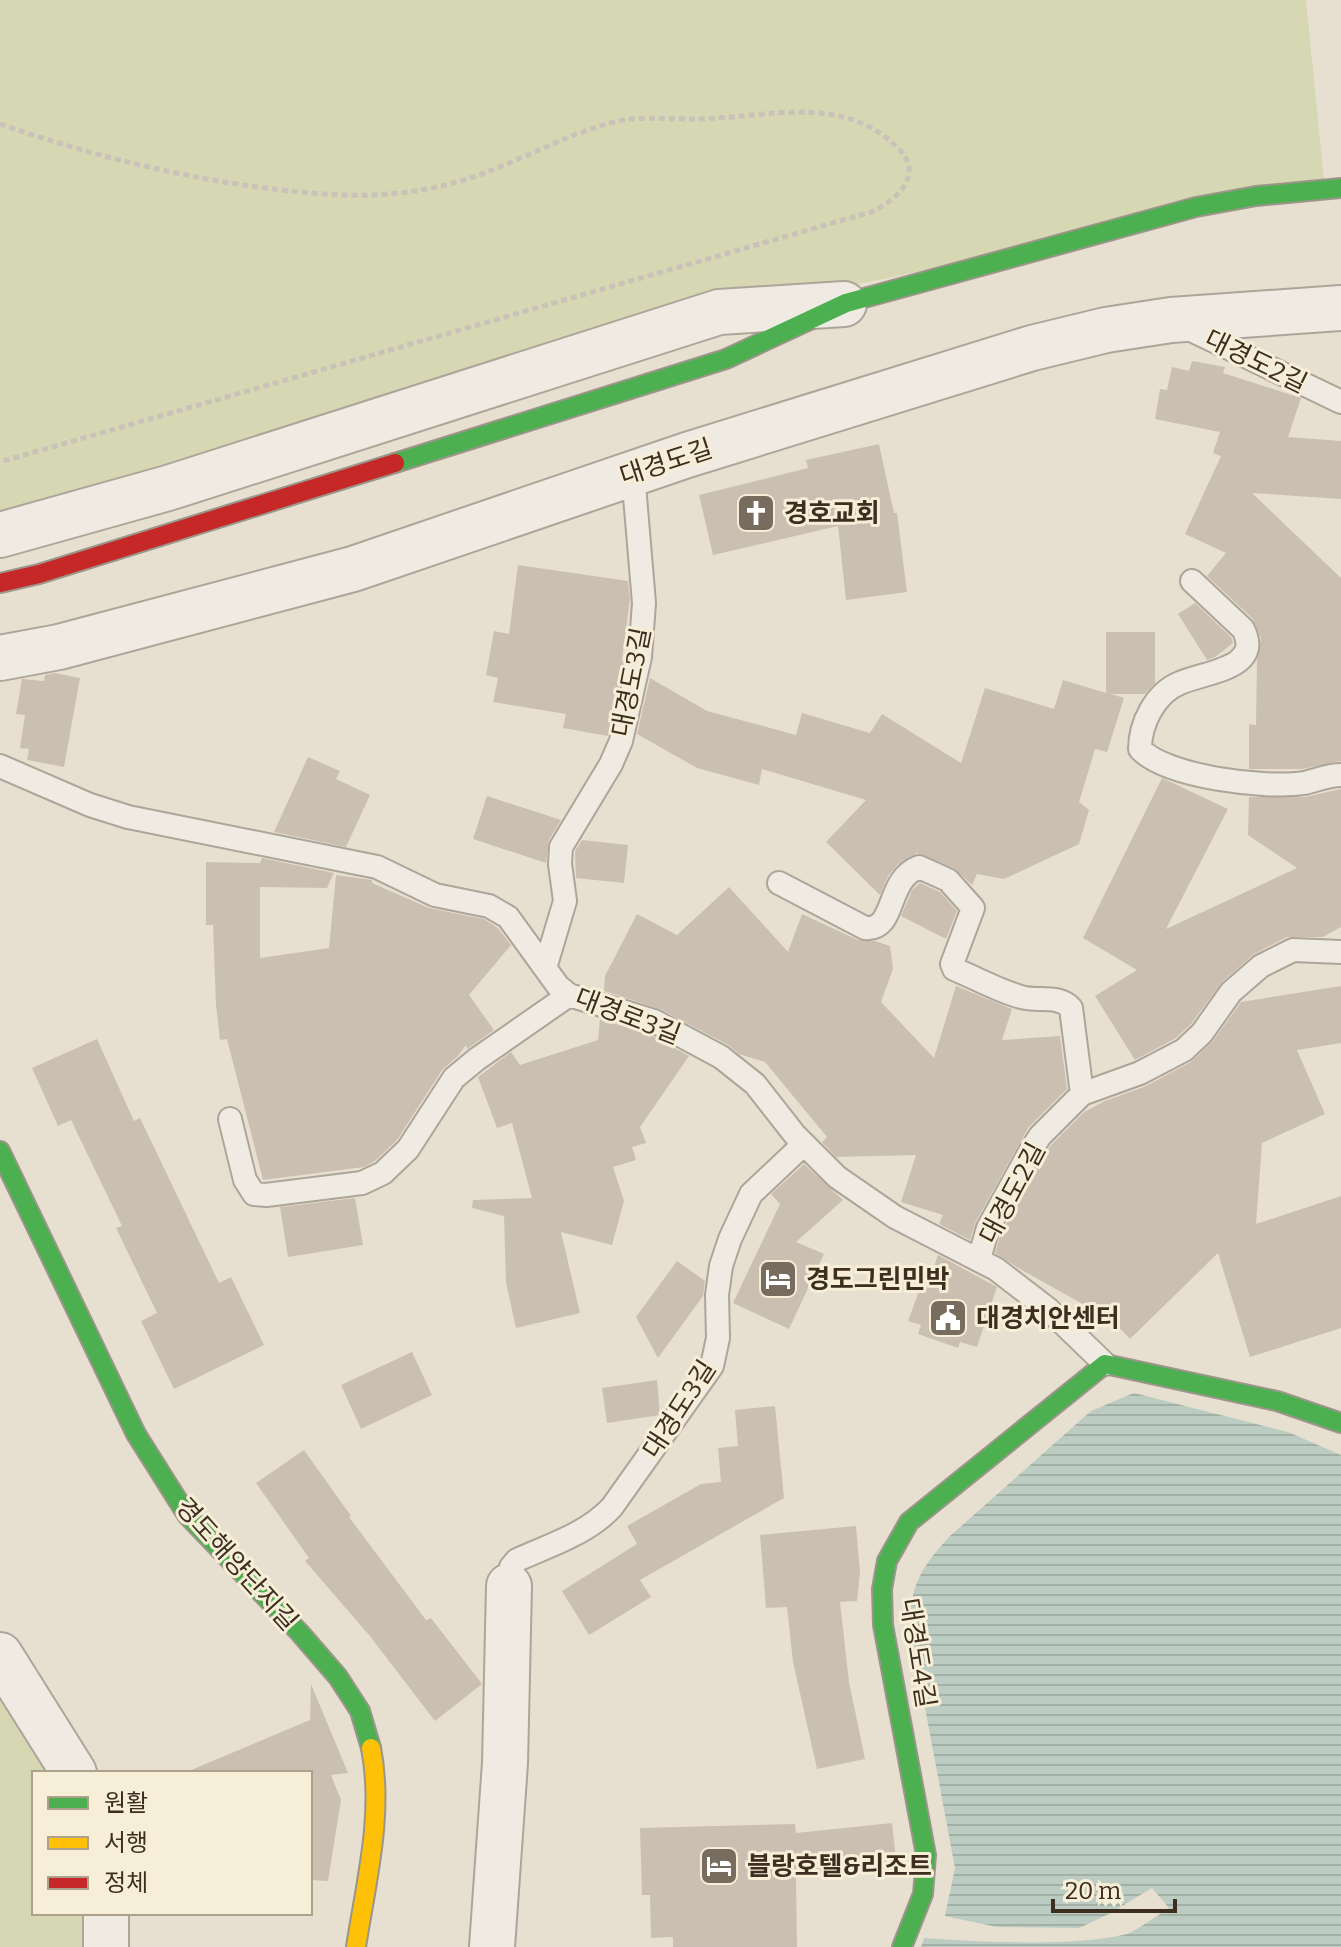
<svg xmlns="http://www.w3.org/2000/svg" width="1341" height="1947" viewBox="0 0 1341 1947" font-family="Bitter,'Noto Sans KR',serif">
<defs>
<pattern id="water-rules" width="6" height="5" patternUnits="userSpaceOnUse" patternTransform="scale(2)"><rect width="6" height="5" fill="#bcccc2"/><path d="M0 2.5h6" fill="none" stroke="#a2b0a6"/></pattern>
</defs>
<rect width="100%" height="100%" fill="#e7e0d1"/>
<path fill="#d6d7b3" d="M0,0H1306L1325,190L719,312L0,535Z
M0,1655L74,1773H34V1913H106V1947H0Z"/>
<path fill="url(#water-rules)" d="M1134,1393L1288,1432L1341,1455V1947H921L924,1938C982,1942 1074,1947 1127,1934C1142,1927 1155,1917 1169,1908L1152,1888L1109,1914L1079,1928L997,1927L945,1916L955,1868L909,1622C913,1580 922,1567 950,1536L1091,1411Z"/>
<path fill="#cbbfb2" d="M1192,361L1225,367L1223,373L1301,398L1288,437L1341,441V499L1252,493L1341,578V761L1302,769H1249V724L1256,725L1257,660L1261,638L1253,619L1207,576L1226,553L1185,534L1221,456L1213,453L1220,432L1155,419L1160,389L1167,390L1172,367L1189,371Z
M879,444L894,513H897L907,592L846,600L838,526L713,555L699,495L808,468L806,460Z
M518,565L628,581L630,599L622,660H625L608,736L563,728L566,714L493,702L498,678L486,675L494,631L509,634Z
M1195,603L1231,637L1233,643L1215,657L1207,660L1178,614Z
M1106,632H1155V683L1145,694H1111L1124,698L1107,752L1095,749L1079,802L1089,810L1079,844L1004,879L977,874L972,885L954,868L917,853L898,864L888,876L880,895L826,842L866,800L762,769L759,785L697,768L637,734L650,678L707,711L796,735L802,713L870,733L882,714L961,763L985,688L1054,709L1063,680L1106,693Z
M55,673L80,678L64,767L27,760L29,749L20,748L25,715L16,714L22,679L44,681L45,675Z
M308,757L340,771L336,779L370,795L346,847L274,832Z
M1162,778L1228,809L1166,929L1297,868L1248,835L1249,797H1305L1341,789V927L1323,937H1287L1254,954L1222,982L1191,1024L1176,1038L1135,1060L1095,996L1137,970L1083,938Z
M487,796L561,820L549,840L546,863L473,839Z
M582,840L628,845L624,883L576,878L575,851Z
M262,858L334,873L327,888L260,887V958L329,948L336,875L372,880V883L429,908L484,919L498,928L511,945L469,995L494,1030L467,1049L466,1045L458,1056L442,1070L397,1140L375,1161L364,1167L263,1180L227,1039L220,1040L216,1005L213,925H206V862L260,863Z
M920,883L940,892L957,911L946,939L901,916L912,890Z
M729,887L788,952L802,914L858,940L875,941L890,946L893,969L881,1002L934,1058L956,986L1012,1009L1002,1040L1060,1036L1067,1089L1028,1128L976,1221L970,1240L939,1224L943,1215L901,1202L916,1155L836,1157L822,1142L827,1137L765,1062L739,1054L728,1045L660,1009L604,991L605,976L637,914L677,935Z
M1341,986V1043L1297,1050L1325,1114L1262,1143L1256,1224L1341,1196V1328L1250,1357L1218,1253L1130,1339L1113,1321L1020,1269L995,1253L1001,1233L1043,1157L1051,1145L1084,1112L1105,1101L1146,1086L1191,1062L1213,1041L1241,1002Z
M600,1019L649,1034L689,1056L640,1127L646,1143L632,1147L636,1160L613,1167L624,1201L612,1245L561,1232L580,1313L516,1328L506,1283L504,1216L472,1208L473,1200L532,1198L512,1123L497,1128L478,1077L511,1052L520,1065L598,1040Z
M97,1039L134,1121L140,1118L219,1283L231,1277L264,1345L174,1389L141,1321L157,1313L116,1228L122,1226L71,1120L58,1126L32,1068Z
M804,1164L843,1200L796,1242L824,1254L789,1329L733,1303L780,1204L771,1194Z
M355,1198L363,1245L288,1257L280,1207Z
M938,1255L997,1287L977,1347L960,1342L958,1348L918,1334L921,1325L908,1321L919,1291L925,1293Z
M677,1261L705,1281L703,1296L658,1358L636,1317Z
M412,1352L432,1395L361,1429L341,1385Z
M657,1380L660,1415L607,1423L602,1388Z
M775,1406L784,1498L640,1580L651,1597L589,1635L562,1591L637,1544L627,1526L701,1484L721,1482L718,1448L738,1446L735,1410Z
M304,1450L351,1516L349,1517L426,1620L431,1618L482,1684L435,1721L369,1635L305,1561L309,1558L256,1483Z
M856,1526L860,1572L857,1601L840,1602L849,1682L865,1759L817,1769L793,1662L787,1607L766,1608L760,1535Z
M311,1684L348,1773L331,1775L341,1800L328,1881L310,1880V1773H184L310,1720Z
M892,1823L897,1868L796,1878L797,1947H673V1937L651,1938L650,1895H642L640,1828L795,1824L796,1833Z"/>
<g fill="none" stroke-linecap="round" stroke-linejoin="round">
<defs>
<path id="lane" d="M1183,326L1341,402
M1192,581L1243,629C1264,669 1204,672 1180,683C1155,693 1140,724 1140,749C1166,777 1266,789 1304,783C1318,780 1327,775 1341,775
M0,766L90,805L128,817L377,867L435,895L489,906L508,917L558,986L569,995L654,1021L721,1057L755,1084L795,1135L837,1177L895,1217L996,1269L1048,1309L1105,1364
M779,883L865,928C897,931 885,880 919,867L948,880L973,908L952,964L954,969C976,978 999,991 1021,997C1038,1002 1058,994 1071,1008L1082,1094
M545,968L565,901L560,864L561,847L611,764L621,741L640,657L644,603L633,473
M230,1119L245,1180L254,1194L266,1195L362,1183L383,1173L408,1149L454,1078L477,1059L569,995
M979,1259L988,1228L1031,1150L1040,1136L1082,1094L1140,1073L1184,1050L1202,1033L1231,992L1261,966L1293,950L1341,952
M509,1586L511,1567L517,1560C550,1545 587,1534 612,1507L712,1366L718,1338L717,1295L721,1266L730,1239L751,1194L804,1144"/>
<path id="street" d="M0,535L168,488L719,312L844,304
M0,658L59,647L353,569L687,455L1032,348L1106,330L1171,320L1341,308
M0,1655L74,1773
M106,1913V1947
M492,1947L505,1763L509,1586"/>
<path id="fast" d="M395,463L726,359L846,303L1196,207L1256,196L1341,188
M0,1151L136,1434L187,1515L300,1633L338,1677L360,1711L371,1748
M902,1947L923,1894L926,1855L883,1625L882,1589L887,1561L909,1522L1105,1364L1277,1401L1341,1423"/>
<path id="slow" d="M356,1947C366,1882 384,1814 371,1748"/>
<path id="jam" d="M0,583L39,574L395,463"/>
</defs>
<use href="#lane" stroke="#ada599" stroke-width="26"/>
<use href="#street" stroke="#ada599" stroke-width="48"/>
<use href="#fast" stroke="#9c958a" stroke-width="22"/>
<use href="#slow" stroke="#9c958a" stroke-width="22"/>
<use href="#jam" stroke="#9c958a" stroke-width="22"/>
<path stroke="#c8c2b9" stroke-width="5" stroke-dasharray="6 4" stroke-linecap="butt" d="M0,124C110,162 226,189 342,195C386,197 438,190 479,175C524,159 567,134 614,122C642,115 675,120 704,119C772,116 845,94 899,149C925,175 896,201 871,212L0,462"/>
<use href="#lane" stroke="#efebe3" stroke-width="22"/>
<use href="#street" stroke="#efebe3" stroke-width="44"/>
<use href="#fast" stroke="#4caf50" stroke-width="18"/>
<use href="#slow" stroke="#ffc107" stroke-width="18"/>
<use href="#jam" stroke="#c62828" stroke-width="18"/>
</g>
<defs>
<symbol id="church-square" viewBox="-11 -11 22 22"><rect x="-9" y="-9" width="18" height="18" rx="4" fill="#786c5e" stroke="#f7eed8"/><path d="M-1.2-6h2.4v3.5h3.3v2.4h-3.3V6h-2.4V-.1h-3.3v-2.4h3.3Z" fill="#fff"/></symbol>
<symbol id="hotel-square" viewBox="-11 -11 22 22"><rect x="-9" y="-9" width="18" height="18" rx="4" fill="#786c5e" stroke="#f7eed8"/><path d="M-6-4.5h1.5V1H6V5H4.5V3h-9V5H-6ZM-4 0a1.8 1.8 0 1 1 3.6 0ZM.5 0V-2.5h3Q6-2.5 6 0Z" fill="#fff"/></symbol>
<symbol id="civic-square" viewBox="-11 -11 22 22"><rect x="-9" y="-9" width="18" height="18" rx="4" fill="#786c5e" stroke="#f7eed8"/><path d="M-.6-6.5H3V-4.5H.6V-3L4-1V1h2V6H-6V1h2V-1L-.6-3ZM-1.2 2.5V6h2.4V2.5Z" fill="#fff"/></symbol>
</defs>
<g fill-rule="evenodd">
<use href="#church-square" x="734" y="491" width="44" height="44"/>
<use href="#hotel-square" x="756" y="1257" width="44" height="44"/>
<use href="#civic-square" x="926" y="1296" width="44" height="44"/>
<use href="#hotel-square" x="697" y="1844" width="44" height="44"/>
</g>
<g text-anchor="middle" stroke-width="6" stroke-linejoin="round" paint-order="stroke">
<g font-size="26" fill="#3d2e20" stroke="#f7eed8">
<text transform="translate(1256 361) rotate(26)" y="9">대경도2길</text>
<text transform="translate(666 462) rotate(-18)" y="9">대경도길</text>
<text transform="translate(631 682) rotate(-79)" y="9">대경도3길</text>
<text transform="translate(628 1016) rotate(21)" y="9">대경로3길</text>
<text transform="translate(1012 1193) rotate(-62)" y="9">대경도2길</text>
<text transform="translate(679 1409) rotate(-57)" y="9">대경도3길</text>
<text transform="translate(237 1564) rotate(48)" y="9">경도해양단지길</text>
<text transform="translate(918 1653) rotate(81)" y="9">대경도4길</text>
</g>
<g font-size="26" font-weight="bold" fill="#3d2e20" stroke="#f7eed8" text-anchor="start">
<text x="784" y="522">경호교회</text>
<text x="806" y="1288">경도그린민박</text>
<text x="976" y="1327">대경치안센터</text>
<text x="747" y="1875">블랑호텔&amp;리조트</text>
</g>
</g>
<rect x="32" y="1771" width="280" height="144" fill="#f7eed8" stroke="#ada18e" stroke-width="2"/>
<rect x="48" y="1797" width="40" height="12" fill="#4caf50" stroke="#ada18e" stroke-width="2"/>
<text x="104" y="1811" font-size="24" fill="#3d2e20">원활</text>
<rect x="48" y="1837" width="40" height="12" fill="#ffc107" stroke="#ada18e" stroke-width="2"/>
<text x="104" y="1851" font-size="24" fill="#3d2e20">서행</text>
<rect x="48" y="1877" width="40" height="12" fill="#c62828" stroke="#ada18e" stroke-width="2"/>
<text x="104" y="1891" font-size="24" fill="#3d2e20">정체</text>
<path d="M1053 1899v12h122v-12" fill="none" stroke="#3d2e20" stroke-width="4"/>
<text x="1065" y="1899" font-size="24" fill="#3d2e20" stroke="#f7eed8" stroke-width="6" paint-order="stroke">20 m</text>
</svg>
